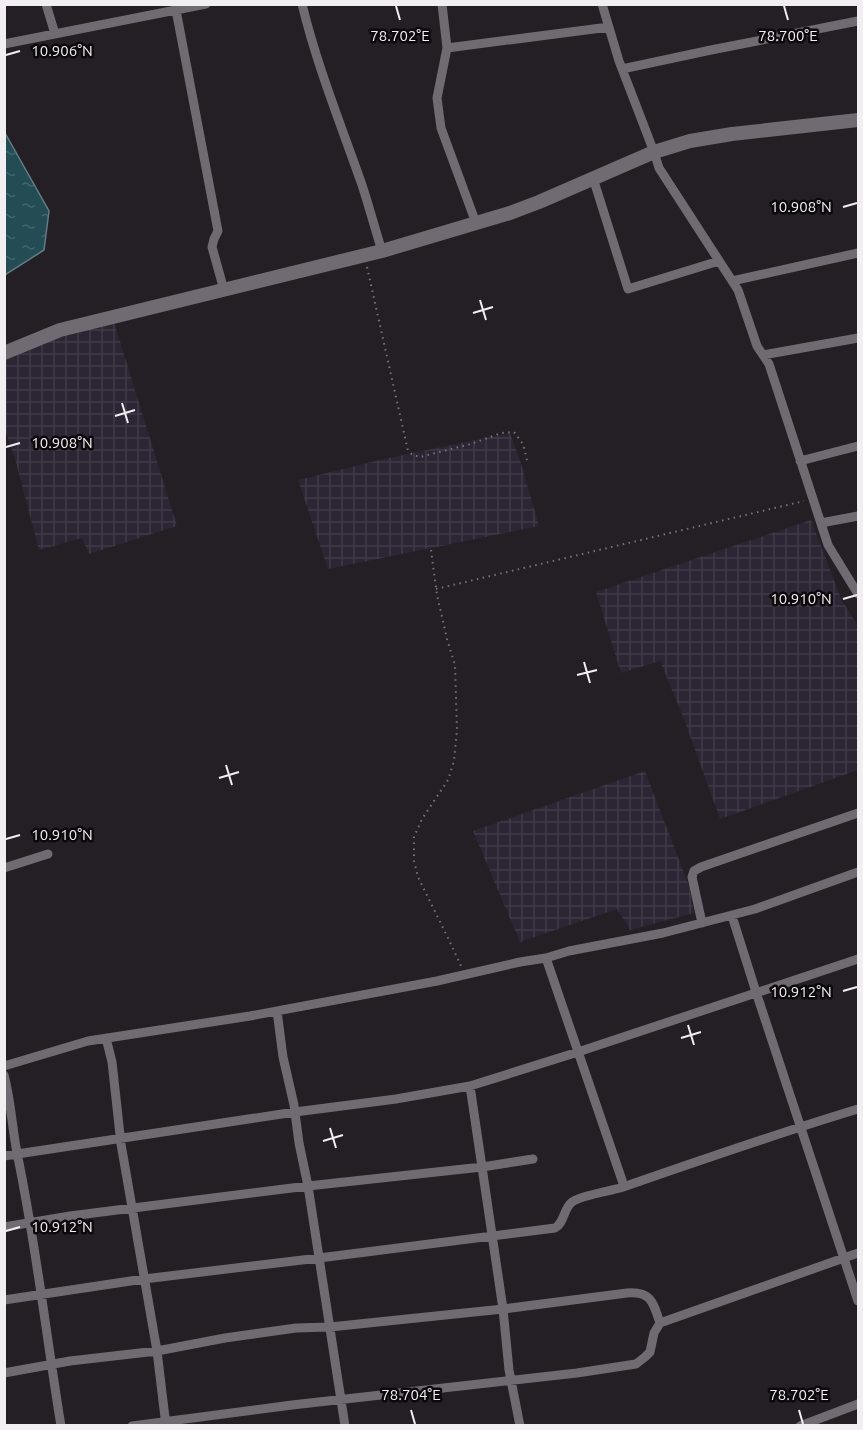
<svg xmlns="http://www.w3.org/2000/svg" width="863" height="1430" viewBox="0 0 863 1430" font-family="Ubuntu,sans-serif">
<defs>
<pattern id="industrial-grid" width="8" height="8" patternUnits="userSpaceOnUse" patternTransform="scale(1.5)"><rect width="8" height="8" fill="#2b2534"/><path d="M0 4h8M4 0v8" fill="none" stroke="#403a48"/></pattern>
<pattern id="water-ripples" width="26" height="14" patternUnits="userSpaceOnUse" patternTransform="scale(1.5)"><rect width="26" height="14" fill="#244c54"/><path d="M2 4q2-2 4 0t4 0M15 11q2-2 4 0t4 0" fill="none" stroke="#44666d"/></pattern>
</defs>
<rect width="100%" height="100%" fill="#231f25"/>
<path fill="url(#industrial-grid)" d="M114,322L177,526L89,554L82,538L39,550L15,459L5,430V359L60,336Z
M510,433L520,460L539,526L328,569L298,480L388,458Z
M811,520L842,601L857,624L858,628V770L720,819L684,719L660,661L621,673L596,592Z
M645,771L689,886L694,913L630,930L617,909L520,942L473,831Z"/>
<path fill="url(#water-ripples)" stroke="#627d84" stroke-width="1.5" d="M5,133L49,211L44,250L5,275Z"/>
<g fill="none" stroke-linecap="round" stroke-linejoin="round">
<path stroke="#787479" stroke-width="2" stroke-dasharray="1.5 4.5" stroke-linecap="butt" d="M367,267L408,451L413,455L420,457L471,444L501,433L514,432L523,444L527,460
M431,550L437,595L447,639L455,665L457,730L454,761L448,780L422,819L414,837V861L418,877L449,940L461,966
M436,589L804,501"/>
<path stroke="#706a72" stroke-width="9" d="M46,4L55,34
M302,4C317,66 341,125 362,185C369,206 375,229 382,251
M442,4L447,48L437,98L441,128L476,223
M602,4L619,61L654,152L659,168L738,290L757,346L769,364L828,545L858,594
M176,10L218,231L214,239L212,247L224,290
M4,44L206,4
M447,48L609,27
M622,69L711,50L858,21
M593,178L628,289L719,261
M732,281L858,253
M763,355L858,338
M800,461L858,446
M821,523L858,516
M4,868L48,854
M732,916L756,992L858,1301
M702,923L692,877L694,871L701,867L858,813
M546,958L624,1186
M277,1011L283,1057L294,1105L299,1143L308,1186L345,1426
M106,1038L112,1062L121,1144L157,1351L166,1426
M4,1066L88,1041L250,1016L437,981L520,962L546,958L569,951L663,933L755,909L858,872
M4,1075C11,1101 12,1127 17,1153C36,1243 46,1335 61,1426
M470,1086L503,1309L509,1370L520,1426
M4,1156L295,1112L396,1099L470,1086L578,1052L858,959
M4,1227L70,1216L133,1208L308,1186L482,1167L533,1159
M4,1300L144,1279L319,1258L555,1228C565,1222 563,1209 572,1202C579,1196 609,1191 620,1188C699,1161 778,1133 858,1109
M4,1373L70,1361L157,1351L225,1338L296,1328L330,1327L503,1309L627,1293C651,1291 653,1302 660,1323
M132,1426L292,1405L577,1373L636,1364L645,1357L650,1352L654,1333L660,1323L858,1253
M800,1426L858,1404"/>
<path stroke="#706a72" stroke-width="14" d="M4,353L60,330L382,251L510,213L539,202L654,152L690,141L732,134L858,120"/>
</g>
<path fill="none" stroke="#f2eff3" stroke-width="2" d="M396,6L400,20M784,6L788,20M6,55L20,51M843,207L857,203M480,300L486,320M473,313L493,307M122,403L128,423M115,416L135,410M6,447L20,443M843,599L857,595M584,662L590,683M577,675L597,670M226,765L232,785M219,778L239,772M6,839L20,835M843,991L857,987M688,1025L694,1045M681,1038L701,1032M330,1128L336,1148M323,1141L343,1135M6,1231L20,1227M411,1410L415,1424M799,1410L803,1424"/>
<g font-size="15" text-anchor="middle" fill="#f2eff3" stroke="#0c090c" stroke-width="5" stroke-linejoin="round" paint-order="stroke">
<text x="400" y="41">78.702°E</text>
<text x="788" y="41">78.700°E</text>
<text x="62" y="56">10.906°N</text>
<text x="801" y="212">10.908°N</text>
<text x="62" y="448">10.908°N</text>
<text x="801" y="604">10.910°N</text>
<text x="62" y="840">10.910°N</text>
<text x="801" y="997">10.912°N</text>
<text x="62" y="1232">10.912°N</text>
<text x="411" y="1400">78.704°E</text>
<text x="799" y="1400">78.702°E</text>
</g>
<rect width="863" height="1430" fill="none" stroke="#f2eff3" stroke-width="12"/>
</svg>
